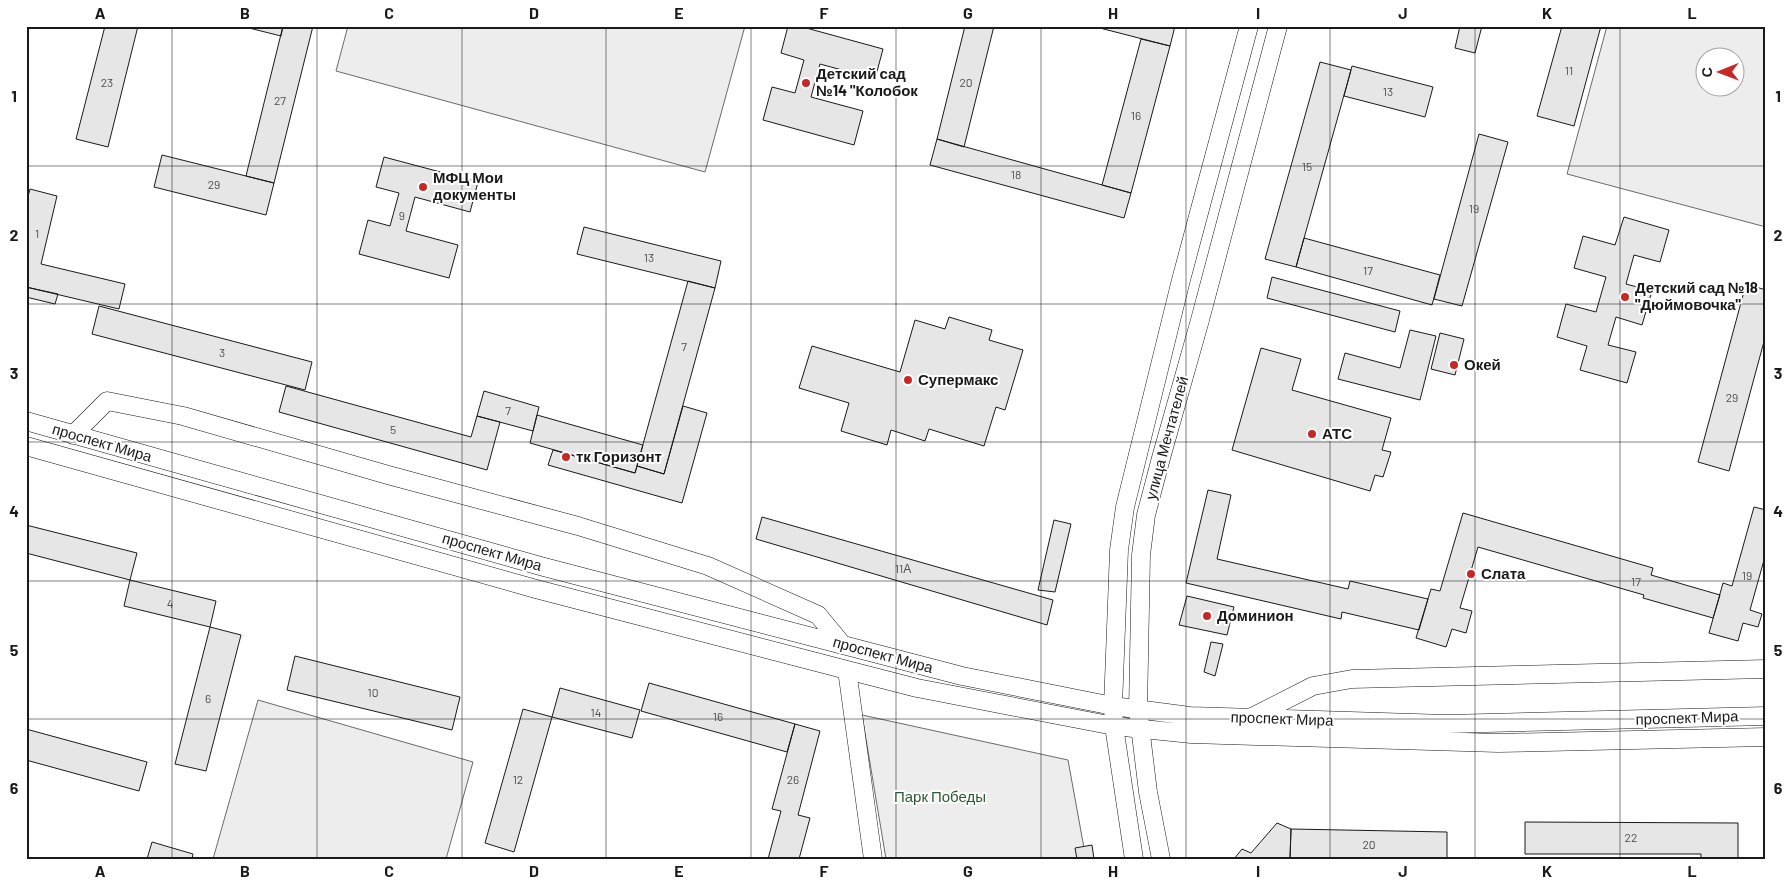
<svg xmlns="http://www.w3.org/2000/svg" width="1792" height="885" viewBox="0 0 1792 885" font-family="Barlow,sans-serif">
<rect width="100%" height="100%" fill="#fff"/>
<path fill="#ededed" stroke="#6a6a6a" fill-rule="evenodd" d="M348,26H745L705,172L336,71Z
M1607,26H1766V227L1567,174ZM1704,58H1734V88H1704Z
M258,700L473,762L446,859H213Z
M862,715L1068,760L1086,859H886Z"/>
<path fill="#e6e6e6" stroke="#1a1a1a" d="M105,26H138L108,147L76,139Z
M241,26H283L281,36Z
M283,26H313L274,183L246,176Z
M788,26H799L883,49L875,79L820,64L811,97L863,111L854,145L763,120L772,87L795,93L804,60L781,53Z
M965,26H994L964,147L937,139Z
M1092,26H1175L1170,46Z
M1460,26H1482L1475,53L1455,48Z
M1562,26H1601L1574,126L1537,116Z
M1141,39L1170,46L1131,193L1102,185Z
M1320,62L1351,70L1296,267L1265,259Z
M1352,66L1433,87L1425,117L1344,96Z
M1479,134L1508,142L1462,306L1434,299Z
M937,139L1131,193L1124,218L930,165Z
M162,155L274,183L266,215L154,187Z
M384,157L478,182L470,212L415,197L406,231L458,245L449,278L359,254L368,220L390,226L399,193L376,187Z
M30,189L57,196L41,264L125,284L119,309L26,287V204Z
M1624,217L1669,230L1660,262L1634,255L1626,284L1652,291L1642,325L1616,317L1608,345L1636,352L1627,383L1580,370L1587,346L1557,337L1566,304L1596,312L1606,277L1574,268L1583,236L1615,245Z
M584,227L721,261L715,288L577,254Z
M1304,238L1440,275L1432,305L1296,267Z
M1272,277L1400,311L1395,332L1267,298Z
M688,281L715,288L664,474L637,466Z
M1746,284L1766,290V334L1729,471L1698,462Z
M26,287L58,294L55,304L26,297Z
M99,306L312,362L305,390L92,334Z
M949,317L992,330L989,340L1023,350L1005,410L996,407L984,446L929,429L925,441L891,430L887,445L841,431L849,403L799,388L812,346L900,372L915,320L945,329Z
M1410,330L1436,336L1420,400L1338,379L1345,353L1400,368Z
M1440,333L1464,339L1455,375L1431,369Z
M1261,348L1301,359L1292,390L1391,418L1382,450L1391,452L1383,477L1375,475L1370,491L1232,450Z
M286,386L471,437L477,416L500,422L487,470L279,412Z
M484,391L539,407L533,431L477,416Z
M683,406L707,413L682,503L548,465L553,450L635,473L637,466L664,474Z
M537,415L643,445L635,473L530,443Z
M1208,490L1231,495L1217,559L1348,589L1350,581L1428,599L1419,630L1342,612L1341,619L1186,583Z
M1754,507L1766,510V553L1750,610L1762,614L1758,627L1743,623L1738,641L1709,633L1723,583L1732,586Z
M1463,513L1653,568L1651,575L1720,595L1713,618L1643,598L1644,595L1478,547L1460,608L1472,611L1466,633L1452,629L1446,647L1416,638L1431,589L1440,591Z
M762,517L1053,600L1047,625L756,539Z
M1054,520L1071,524L1055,592L1038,590Z
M26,525L137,553L130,580L26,553Z
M130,580L216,601L210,627L124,606Z
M1187,596L1234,607L1227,635L1179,625Z
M210,627L241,635L206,771L175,764Z
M1211,642L1223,644L1215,676L1204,672Z
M295,656L460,697L452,730L287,690Z
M649,683L795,724L787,752L641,711Z
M560,688L640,710L632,738L552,717Z
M523,709L552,717L514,852L485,843Z
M795,724L820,731L798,815L810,818L799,859H768L781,811L772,809Z
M26,729L147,762L139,791L26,760Z
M1525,822L1738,823V859H1701V854H1525Z
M1277,823L1291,829L1290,859H1234L1242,849L1251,853Z
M1291,829L1447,832V859L1290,858Z
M152,842L193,854L192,859H147Z
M1092,845L1094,859H1077L1075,848Z"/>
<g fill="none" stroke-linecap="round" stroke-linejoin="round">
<defs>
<path id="minor" d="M26,421L544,567L962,676L1113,706L1190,716L1447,724L1766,716
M73,435L107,401L183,416L388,475L578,526L708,566L818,615L842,644
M26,446L536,589L847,670L917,688L1114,726L1191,734L1498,743L1766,737
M847,670L873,859
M1252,717L1313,686L1352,679L1766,669
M1134,859L1114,726L1113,706L1119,550L1125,507L1181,280L1249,26
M1161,859L1148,792L1138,710L1141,555L1146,515L1161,458L1200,320L1278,26"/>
</defs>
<use href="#minor" stroke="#1a1a1a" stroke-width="19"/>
<use href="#minor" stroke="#fff" stroke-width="18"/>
</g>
<path fill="none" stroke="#1a1a1a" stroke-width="1" stroke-opacity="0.55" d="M172,26V859M317,26V859M462,26V859M606,26V859M751,26V859M896,26V859M1041,26V859M1186,26V859M1330,26V859M1475,26V859M1620,26V859M26,166H1766M26,304H1766M26,442H1766M26,581H1766M26,719H1766"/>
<g fill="#c62828" stroke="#fff" stroke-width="2">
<circle cx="806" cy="83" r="5"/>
<circle cx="423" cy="187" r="5"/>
<circle cx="1625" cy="297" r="5"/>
<circle cx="1454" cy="365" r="5"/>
<circle cx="908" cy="380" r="5"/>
<circle cx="1312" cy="434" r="5"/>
<circle cx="566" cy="457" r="5"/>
<circle cx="1471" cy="574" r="5"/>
<circle cx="1207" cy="616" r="5"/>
</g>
<g text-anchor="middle" stroke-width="4" stroke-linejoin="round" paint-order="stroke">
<g font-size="12" fill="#4d4d4d">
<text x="1569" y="75">11</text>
<text x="107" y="87">23</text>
<text x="966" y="87">20</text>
<text x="1388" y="96">13</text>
<text x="280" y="105">27</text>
<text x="1136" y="120">16</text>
<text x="1307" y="171">15</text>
<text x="1016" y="179">18</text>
<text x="214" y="189">29</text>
<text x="1474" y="213">19</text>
<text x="402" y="220">9</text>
<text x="37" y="238">1</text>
<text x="649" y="262">13</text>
<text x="1368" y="275">17</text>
<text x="684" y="351">7</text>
<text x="222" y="357">3</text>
<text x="1732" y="402">29</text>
<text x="508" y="415">7</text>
<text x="393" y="434">5</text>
<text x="903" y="573">11А</text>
<text x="1747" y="580">19</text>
<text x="1636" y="586">17</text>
<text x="170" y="608">4</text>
<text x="373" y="697">10</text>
<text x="208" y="703">6</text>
<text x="596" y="717">14</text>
<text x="718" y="721">16</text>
<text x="518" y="784">12</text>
<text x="793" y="784">26</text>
<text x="1631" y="842">22</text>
<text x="1369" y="849">20</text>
</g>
<g font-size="15" font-weight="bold" fill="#1a1a1a" stroke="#fff" text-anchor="start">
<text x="816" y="79">Детский сад<tspan x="816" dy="17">№14 "Колобок</tspan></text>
<text x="433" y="183">МФЦ Мои<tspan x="433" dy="17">документы</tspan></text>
<text x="1635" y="293">Детский сад №18<tspan x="1635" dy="17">"Дюймовочка"</tspan></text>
<text x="1464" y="370">Окей</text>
<text x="918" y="385">Супермакс</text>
<text x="1322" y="439">АТС</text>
<text x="576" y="462">тк Горизонт</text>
<text x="1481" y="579">Слата</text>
<text x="1217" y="621">Доминион</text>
</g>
<g font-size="15" fill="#1a1a1a" stroke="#fff">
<text transform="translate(1167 438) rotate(-75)" y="5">улица Мечтателей</text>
<text transform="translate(102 443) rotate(16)" y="5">проспект Мира</text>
<text transform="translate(492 552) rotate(16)" y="5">проспект Мира</text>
<text transform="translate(883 655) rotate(15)" y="5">проспект Мира</text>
<text transform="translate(1687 718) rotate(-2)" y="5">проспект Мира</text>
<text transform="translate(1282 719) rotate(2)" y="5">проспект Мира</text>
</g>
<g font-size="15" fill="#2b5a34" stroke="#fff">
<text x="940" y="802">Парк Победы</text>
</g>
</g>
<rect width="1792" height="885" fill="none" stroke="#ffffff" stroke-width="55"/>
<g transform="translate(1720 72) rotate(269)"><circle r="24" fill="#ffffff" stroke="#a3a3a3"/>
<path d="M0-4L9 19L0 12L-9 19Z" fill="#c62828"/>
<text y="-8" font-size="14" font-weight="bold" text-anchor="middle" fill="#1a1a1a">С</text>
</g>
<rect x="28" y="28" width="1736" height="830" fill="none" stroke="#1a1a1a" stroke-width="2"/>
<g font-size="16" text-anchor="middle" font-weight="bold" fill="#1a1a1a">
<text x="100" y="19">A</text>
<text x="245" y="19">B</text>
<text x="389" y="19">C</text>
<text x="534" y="19">D</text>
<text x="679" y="19">E</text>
<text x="824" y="19">F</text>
<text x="968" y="19">G</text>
<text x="1113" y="19">H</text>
<text x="1258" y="19">I</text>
<text x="1403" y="19">J</text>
<text x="1547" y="19">K</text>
<text x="1692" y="19">L</text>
<text x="14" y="102">1</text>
<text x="1778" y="102">1</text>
<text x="14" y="241">2</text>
<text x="1778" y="241">2</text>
<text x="14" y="379">3</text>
<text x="1778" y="379">3</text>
<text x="14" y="517">4</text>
<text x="1778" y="517">4</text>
<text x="14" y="656">5</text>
<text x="1778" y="656">5</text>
<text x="14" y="794">6</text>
<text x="1778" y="794">6</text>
<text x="100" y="877">A</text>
<text x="245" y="877">B</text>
<text x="389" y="877">C</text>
<text x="534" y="877">D</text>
<text x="679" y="877">E</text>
<text x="824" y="877">F</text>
<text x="968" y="877">G</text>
<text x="1113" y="877">H</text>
<text x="1258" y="877">I</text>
<text x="1403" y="877">J</text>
<text x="1547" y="877">K</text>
<text x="1692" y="877">L</text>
</g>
</svg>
